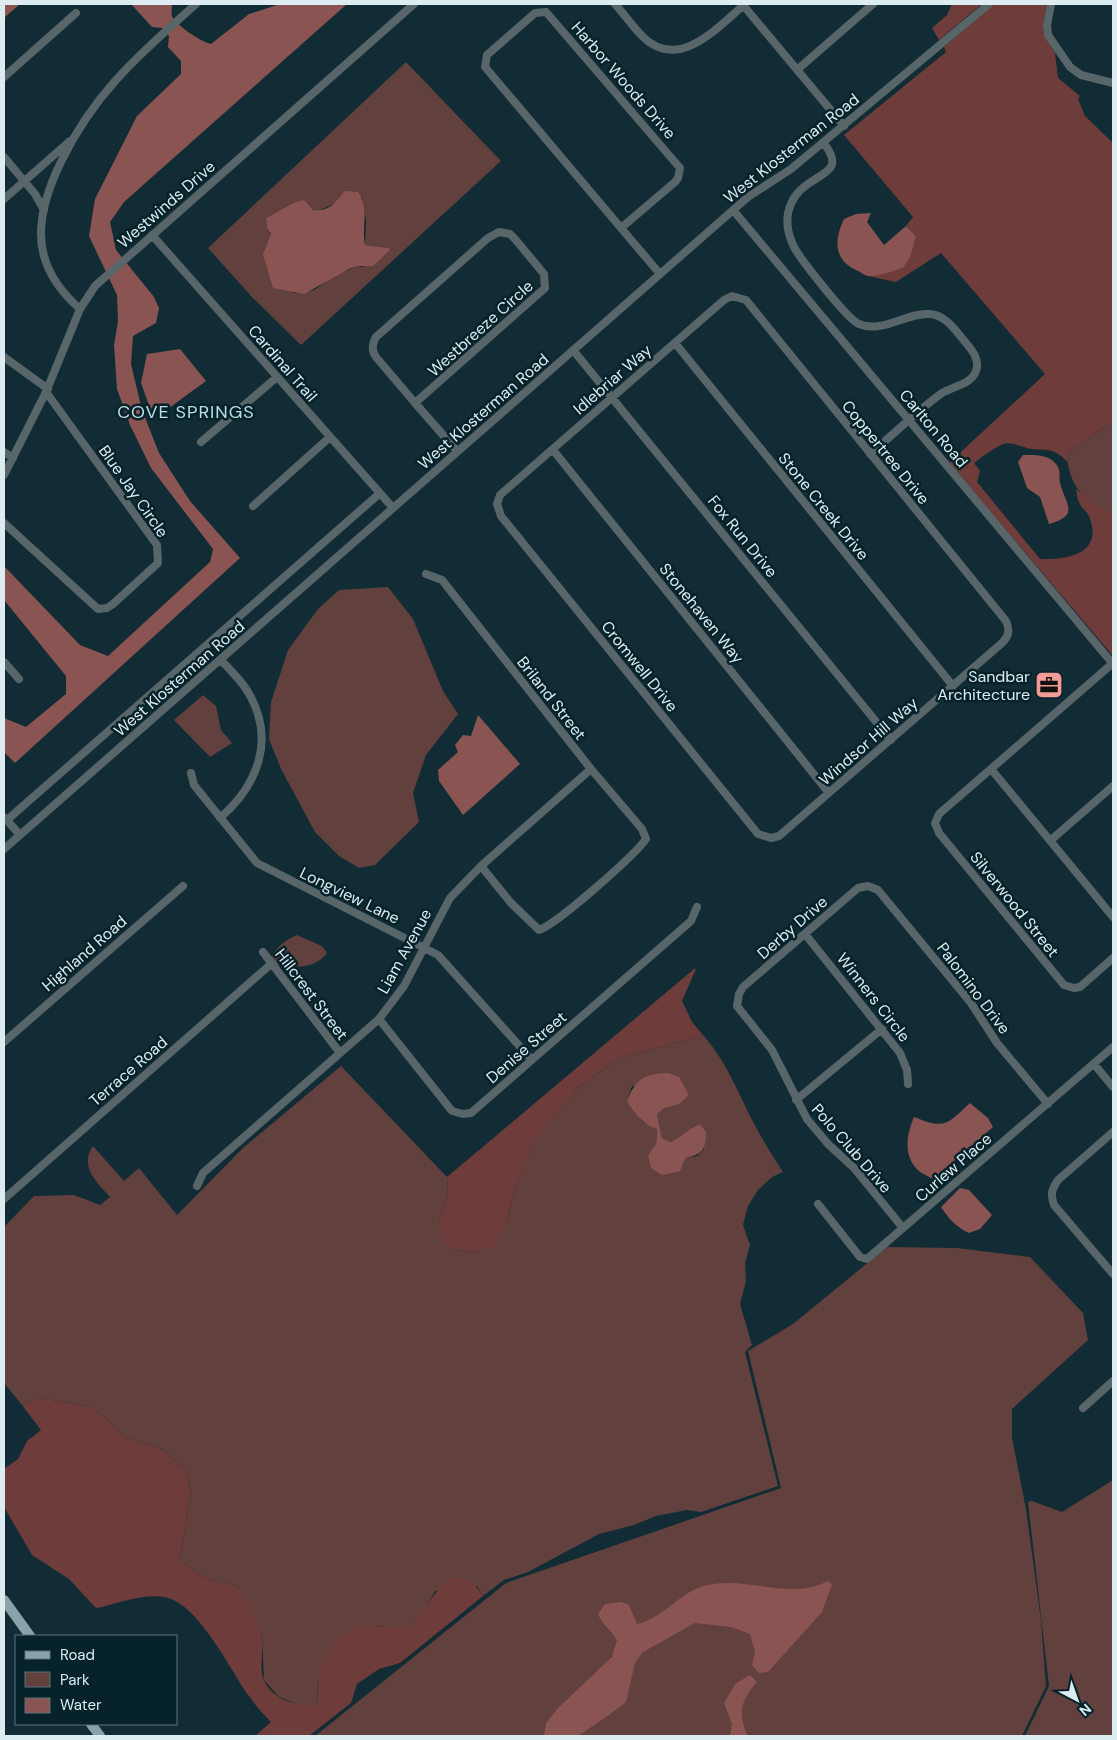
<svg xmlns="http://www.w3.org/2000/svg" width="1117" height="1740" viewBox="0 0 1117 1740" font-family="'DM Sans',sans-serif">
<rect width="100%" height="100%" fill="#112c34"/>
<path fill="#61403e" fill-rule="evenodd" d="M406,62L501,161L301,345L251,296L208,248ZM342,194L362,198L366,221L365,245L389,248L362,267L358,266L336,275L314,290L295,293L289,290H282L264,251L271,233L267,228L266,218L293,203L318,211L339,201Z
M1113,422V513C1085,505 1068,484 1067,455L1080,443Z
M388,587L413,619L443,691L458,714L426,755L413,793L419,822L375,865L359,868L339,856L315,832L281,769L269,739L271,702L288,650L318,609L339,590Z
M203,695L216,706L221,730L232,743L210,757L174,720Z
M297,935L322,946L327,953C315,969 295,968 277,965L271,957C278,946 285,940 297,935Z
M703,1035C728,1063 739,1096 757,1129C765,1144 774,1158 783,1172L772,1177L758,1190L748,1206L743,1225L750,1245L745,1263L746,1281L740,1304L752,1345L745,1352L778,1486L701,1512L687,1510L656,1516L634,1525L599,1534L528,1572L504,1580L483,1596L477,1586L435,1591L424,1611L411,1626L393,1629L377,1626L318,1680L317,1706H300L278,1696L264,1680L262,1637L237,1585C211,1582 199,1578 180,1559L191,1491L186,1471L162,1449L123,1437L107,1419L91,1407L41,1398L22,1405L4,1383V1227L34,1196L74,1195L100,1205L110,1197C96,1182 79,1166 93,1146L124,1181L139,1168L177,1215L243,1148L341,1066L447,1177L448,1194L439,1222L454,1249L478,1253L507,1222L512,1198L533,1141L579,1087L617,1059ZM632,1086H683L689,1095C676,1106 669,1104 657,1114L662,1138L671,1142L685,1136L695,1126L704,1149L697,1156L686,1158L683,1166L648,1155L656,1144L657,1128L643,1122L627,1102Z
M887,1247L957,1248L1030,1257L1083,1313L1088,1340L1012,1409V1438L1026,1509L1041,1620L1046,1686L1022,1736H315L506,1583L781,1488L748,1351L793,1324Z
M1113,1480V1736H1025L1049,1686L1028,1502L1032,1501L1062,1512Z"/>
<path fill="#6e3c3a" d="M952,4H982L939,40L932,28L947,15Z
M994,4H1047L1043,24L1044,35L1055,53L1058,78L1080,96L1078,99L1085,116L1113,143V422L1080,443L1067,455V462C1053,444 1040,453 1024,447C1016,445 1009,441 1001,445C991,450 982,457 974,463L980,471L977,482L1040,559C1068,560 1104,554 1089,516C1087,511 1082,509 1080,504C1077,500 1077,493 1076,489L1095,504L1113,513V656L949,463L1045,374L941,253L896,282L868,276L903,268L916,236L906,226L913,217L844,135L946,52L944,47Z
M694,969H696L682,1001L692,1022L703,1035L617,1059L579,1087L533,1142L512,1198L507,1222L496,1244L478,1253L454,1249L444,1244L439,1222L448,1194L447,1177Z
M41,1398L91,1407L107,1419L123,1437L162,1449L186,1471L191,1491L180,1559C199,1578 211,1582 237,1585C247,1601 257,1616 261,1634C265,1648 258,1667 264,1680C272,1700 299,1707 317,1706C319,1676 316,1655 343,1636C348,1633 354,1627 360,1627C378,1625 393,1629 411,1626C425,1610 434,1592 449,1578C468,1578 473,1580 483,1596L400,1663L379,1669L357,1684L351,1703L309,1736H255L271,1722C263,1714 255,1705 249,1696C230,1670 198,1602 164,1597C141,1593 118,1604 96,1608L69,1579L32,1555L4,1507V1469L18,1459L27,1441L41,1430L22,1405Z"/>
<path fill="#8a5452" d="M4,4H20L4,18Z
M131,4H172C172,7 171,12 172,16C174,24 203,43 211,44L249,14L280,4H347L124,202L110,222L116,250L154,297L159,308L156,323L133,336L131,364L142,410L159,453L190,501L240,558L15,763L4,752V718L26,727L66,694V676L4,600V566L80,645L108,656L210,562L213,549L151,468L130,425L117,389L114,345L118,321L117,295L89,236L95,199L137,116L181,74V61L168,47L169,36L162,28L152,27Z
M345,191L358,192C370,209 361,227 365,245L389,248L390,250L373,266H358L349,269L304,294L273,288L263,254L271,233L267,228L266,218L293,203L304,200L313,210C330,212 335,202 345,191Z
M871,213L867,222L884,245L906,226L916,236L910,257L903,268C894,270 878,277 868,276C865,276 861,272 858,271C833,260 834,240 844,219L856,214Z
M180,349L206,381L169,408L152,414L141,383L147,354Z
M1023,455C1035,455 1048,454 1056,464C1061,470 1059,476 1060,483C1065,504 1081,515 1049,524L1040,497L1027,488L1018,462Z
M478,715L520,764L463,815L439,781L438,770L458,752L455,745L463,735L471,736Z
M668,1073L679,1077L689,1095L679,1104L665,1108L657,1114L662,1138L671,1142C682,1137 691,1127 700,1124L706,1132C706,1149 703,1154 686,1158L680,1171L662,1175L651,1168L648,1155L656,1144L657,1129C643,1125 635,1113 627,1102C635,1079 644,1074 668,1073Z
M970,1103L988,1118L993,1127L933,1179C928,1176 920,1173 916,1168C903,1154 907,1133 914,1117C946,1130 947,1124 970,1103Z
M960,1188L969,1190L992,1215L980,1229L969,1233C956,1227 949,1219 941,1207Z
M828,1581L832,1584L822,1612L768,1672L759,1673L752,1665L755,1652L750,1634L731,1627L695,1623L643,1652L635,1663L626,1702L609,1715L578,1736H544L546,1723L559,1707L612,1657L617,1640C611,1630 602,1625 598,1614L605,1604L621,1602L629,1605L637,1624C662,1619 678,1594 703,1586C747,1574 787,1602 828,1581Z
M750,1675L757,1682C741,1700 737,1713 748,1736H730L732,1724L724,1703L735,1684Z"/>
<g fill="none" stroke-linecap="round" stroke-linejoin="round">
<path stroke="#596669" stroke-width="8" d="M615,4C624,14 633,27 643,37C679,72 718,27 745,4
M1051,4L1047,25L1048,35L1070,67L1081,75L1113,83
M743,5L844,126
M546,12L680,168L678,178L675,182L621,228L485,67L487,55L535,13Z
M798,69L873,4
M4,77L76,13
M823,142C843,168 828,170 808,184C786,199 782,223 794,247C801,260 848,320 859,324C882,334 907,312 930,314C944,315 953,327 962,338C969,347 981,358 976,371C971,385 953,386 942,393C917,411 894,434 870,454
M4,157L35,194L44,210
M4,199L70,141
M733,210L1113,664
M621,228L660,274
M499,232L510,234L515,239L544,274L545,288L415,403L376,357C371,350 372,344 376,337L488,238Z
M152,235L393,508
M732,296L746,300L1006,621C1010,630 1009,636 1002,643L779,836L771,838L758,834L501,516L497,504L500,495L724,300Z
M80,309C63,294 50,278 44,256C28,201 81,119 116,80C141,52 169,28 196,4
M675,343L953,686
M573,350L891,740
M4,357L48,389
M415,403L457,451
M201,442L277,377
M553,450L829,793
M4,452L13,458
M4,475L46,392L80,309L95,286L414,4
M253,506L330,437
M4,523L98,609L107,608L113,604L158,563L157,545L46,392
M426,574L442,580L591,769L642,829L646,839C634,856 557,924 539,930L511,903L481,866
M4,662L19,679
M1113,663L939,814L935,823L939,833L1064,985L1074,988L1080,987L1113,958
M991,769L1113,917
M191,773L194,785L257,863L438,955L532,1060
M5,818L20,835
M220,818C258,785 276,739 248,692C241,680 230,670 221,660
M7,820L379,494
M1051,840L1113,786
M4,849L748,197L791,169L989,4
M805,934L900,1053L907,1070L908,1084
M263,952L340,1053
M379,1019L452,1111L463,1114L471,1113L691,921L697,907
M4,1042L183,886
M1094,1064L1113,1087
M796,1100L882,1029
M1113,1132L1058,1180C1052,1189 1050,1194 1054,1205L1113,1274
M197,1186L203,1173L379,1019L404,986L450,898L481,866L591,769
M4,1199L271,964
M818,1204L860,1257L867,1259L1113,1047
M903,1228L854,1168L828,1144L807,1119L772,1050L737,1006L739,994L743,987L858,888L868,886L878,890L971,1003L997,1043L1048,1104
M1083,1408L1113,1381"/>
<path stroke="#8aa3ab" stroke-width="10" d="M4,1600L30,1636
M91,1724L100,1736"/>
</g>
<defs>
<symbol id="office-square" viewBox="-11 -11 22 22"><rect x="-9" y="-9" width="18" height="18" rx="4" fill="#f59b97" stroke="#06222a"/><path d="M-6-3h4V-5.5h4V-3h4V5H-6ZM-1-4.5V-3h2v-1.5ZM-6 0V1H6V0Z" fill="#111"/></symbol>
</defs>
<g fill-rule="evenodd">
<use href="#office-square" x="1033" y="669" width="32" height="32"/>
</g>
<g text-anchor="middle" stroke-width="5" stroke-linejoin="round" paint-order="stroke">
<g font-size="16" fill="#ddecf1" stroke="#06222a">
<text transform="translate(624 80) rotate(49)" y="6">Harbor Woods Drive</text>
<text transform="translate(791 148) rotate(-38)" y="6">West Klosterman Road</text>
<text transform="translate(166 204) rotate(-41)" y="6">Westwinds Drive</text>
<text transform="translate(480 328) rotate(-42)" y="6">Westbreeze Circle</text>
<text transform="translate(283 363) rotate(49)" y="6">Cardinal Trail</text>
<text transform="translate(612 379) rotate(-41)" y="6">Idlebriar Way</text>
<text transform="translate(483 411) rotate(-41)" y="6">West Klosterman Road</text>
<text transform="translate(934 428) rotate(50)" y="6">Carlton Road</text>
<text transform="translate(886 452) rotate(51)" y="6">Coppertree Drive</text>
<text transform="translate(134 491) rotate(55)" y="6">Blue Jay Circle</text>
<text transform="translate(824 506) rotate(51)" y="6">Stone Creek Drive</text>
<text transform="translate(743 536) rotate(51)" y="6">Fox Run Drive</text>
<text transform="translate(702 613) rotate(51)" y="6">Stonehaven Way</text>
<text transform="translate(640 666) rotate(51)" y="6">Cromwell Drive</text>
<text transform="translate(179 678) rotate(-41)" y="6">West Klosterman Road</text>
<text transform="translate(552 698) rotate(52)" y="6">Briland Street</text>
<text transform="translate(868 741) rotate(-41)" y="6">Windsor Hill Way</text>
<text transform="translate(350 895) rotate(26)" y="6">Longview Lane</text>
<text transform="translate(1015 904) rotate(51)" y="6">Silverwood Street</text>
<text transform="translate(792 927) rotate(-41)" y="6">Derby Drive</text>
<text transform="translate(404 951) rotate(-61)" y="6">Liam Avenue</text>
<text transform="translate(84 953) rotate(-41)" y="6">Highland Road</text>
<text transform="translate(974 988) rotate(53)" y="6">Palomino Drive</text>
<text transform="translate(312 994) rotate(53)" y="6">Hillcrest Street</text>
<text transform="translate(874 997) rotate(52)" y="6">Winners Circle</text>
<text transform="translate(526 1047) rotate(-41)" y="6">Denise Street</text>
<text transform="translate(128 1071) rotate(-41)" y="6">Terrace Road</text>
<text transform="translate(852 1148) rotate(49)" y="6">Polo Club Drive</text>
<text transform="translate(953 1167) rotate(-41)" y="6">Curlew Place</text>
</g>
<g font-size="16" fill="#ddecf1" stroke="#06222a" text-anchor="end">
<text x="1030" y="682">Sandbar<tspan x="1030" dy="18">Architecture</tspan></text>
</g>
<g font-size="18" letter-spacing="1" fill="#bddde7" stroke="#06222a">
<text x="186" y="418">COVE SPRINGS</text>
</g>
</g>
<rect width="1117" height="1740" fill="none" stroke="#ddecf1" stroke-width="10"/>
<rect x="15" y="1635" width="162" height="90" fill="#06222a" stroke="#5c737a"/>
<rect x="25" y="1651" width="25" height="8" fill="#8aa3ab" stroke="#5c737a"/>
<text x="60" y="1660" font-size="15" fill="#ddecf1">Road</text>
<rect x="25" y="1672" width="25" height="15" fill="#61403e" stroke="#5c737a"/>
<text x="60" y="1685" font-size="15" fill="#ddecf1">Park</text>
<rect x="25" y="1698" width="25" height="15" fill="#8a5452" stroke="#5c737a"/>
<text x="60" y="1710" font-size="15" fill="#ddecf1">Water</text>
<g transform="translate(1077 1700) rotate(139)" stroke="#06222a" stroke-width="4" paint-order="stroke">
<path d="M0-4L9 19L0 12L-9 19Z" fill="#ddecf1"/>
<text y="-8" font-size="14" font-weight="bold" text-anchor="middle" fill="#ddecf1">N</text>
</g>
</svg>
